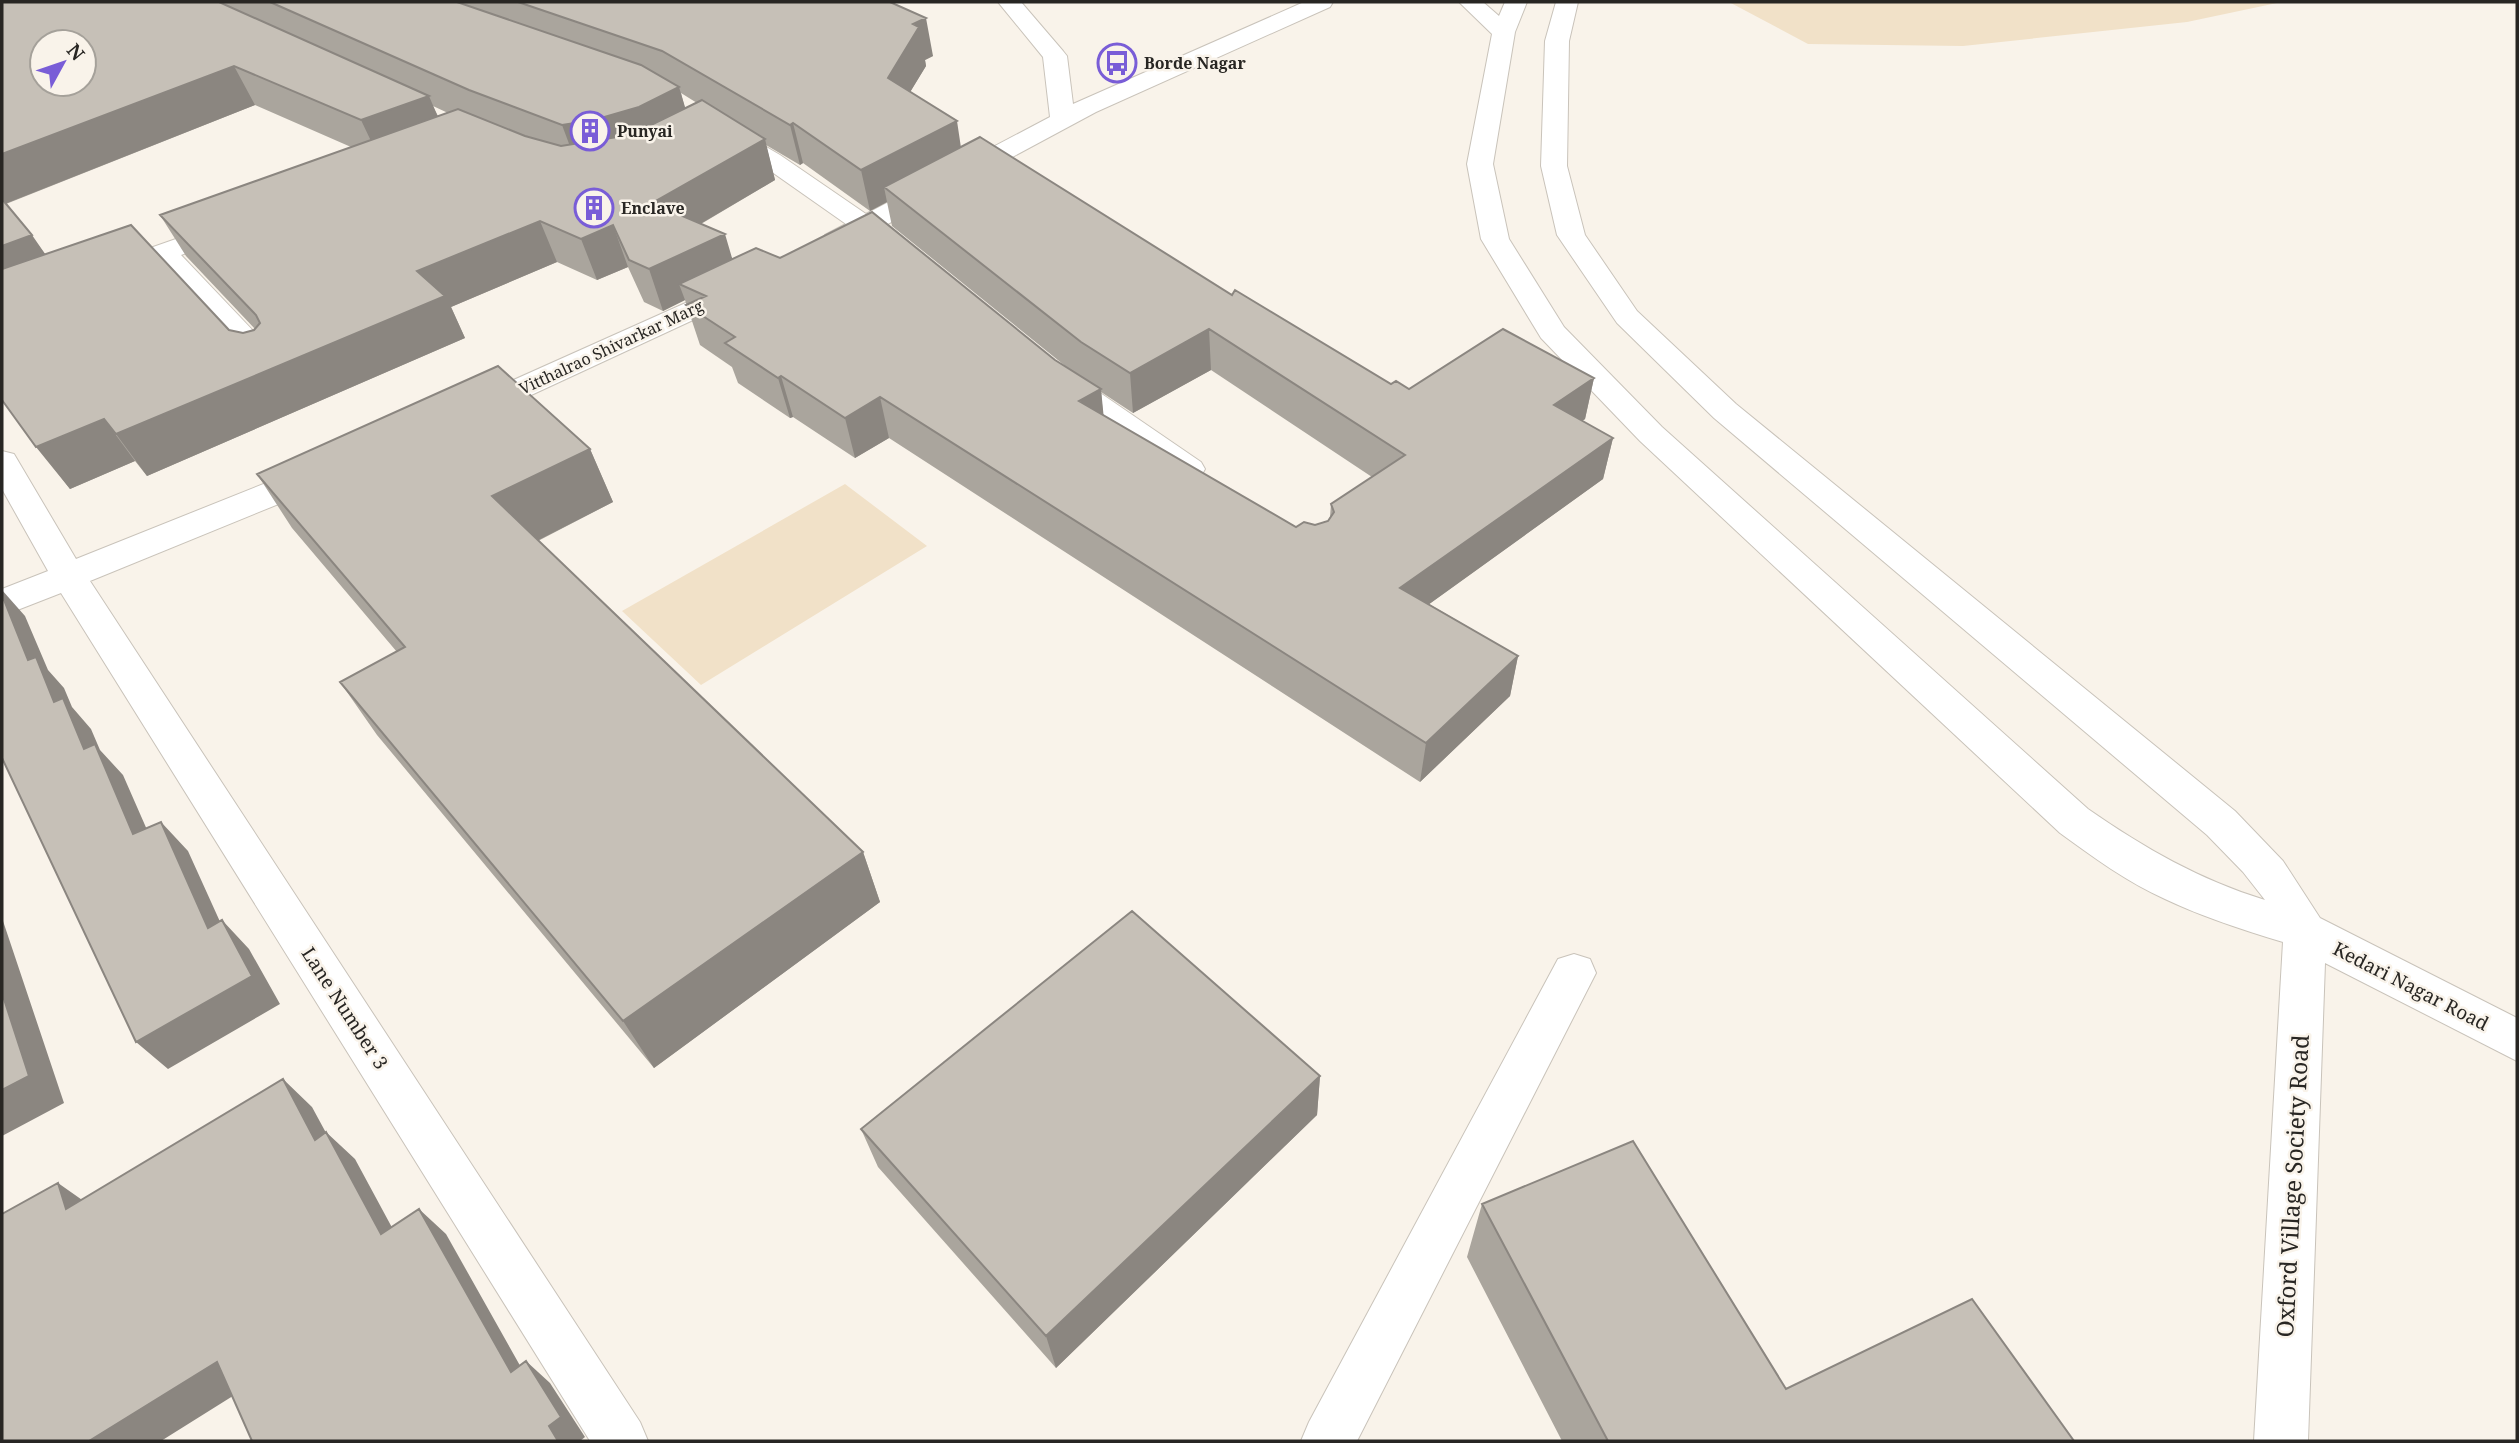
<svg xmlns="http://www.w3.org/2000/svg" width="2519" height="1443" viewBox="0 0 2519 1443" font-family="'Noto Serif',serif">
<rect width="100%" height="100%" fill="#f9f3ea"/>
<path fill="#f1e1c8" d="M1729,2H2275L2277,3L2187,22L1963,46L1808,44Z
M845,484L927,546L701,685L622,611Z"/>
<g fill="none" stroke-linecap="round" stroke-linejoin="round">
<defs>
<path id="minor" d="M998,2H1021L1063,51L1067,56L1073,104L1304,2H1333L1330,7L1096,112L884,226L899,239L895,245C881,248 875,245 864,237C850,244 841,251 825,247L821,241L825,235L846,224L762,165L716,138L712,133L716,128L725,125L734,128L780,155L866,214L1050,117L1043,57Z
M1459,2H1483L1499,16L1505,2H1527L1515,32L1493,164L1509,239L1564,327L1662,427L2088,809C2144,848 2200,880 2265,900L2243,872L2207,835L1714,418L1617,323L1557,235L1541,166L1545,41L1556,2H1578L1569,41L1567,166L1585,235L1637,311L1736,404L2235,811L2283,861L2320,918L2517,1018V1061L2325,963L2308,1441H2254L2283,942C2243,930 2203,917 2165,899C2127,882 2093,857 2060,833L1640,441L1541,338L1481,239L1467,164L1492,34Z
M230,220L240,222L244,228L240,234L181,255L279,358L283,364L279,370L268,373L257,370L158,264L109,281L99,278L95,272L99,266Z
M737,280L747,283L751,289L747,295L484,417L473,420L462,417L457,410L462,403Z
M1060,371L1071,373L1201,462L1205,469L1201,476L1189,480L1177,476L1049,387L1045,380L1049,373Z
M2,451L14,454L76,559L306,467L318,464L330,467L334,475L330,483L90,581L640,1422L648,1441H590L61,593L2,616V589L48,571L2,489Z
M1574,954L1590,959L1596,973L1357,1441H1301L1309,1422L1558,959Z"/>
</defs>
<use href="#minor" stroke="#c9c3ba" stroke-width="2"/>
<use href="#minor" fill="#fff" fill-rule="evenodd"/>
</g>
<path fill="#aaa59d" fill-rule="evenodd" d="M2,2H890L933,56L925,60L926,66L910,92L961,147L1232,295L1391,384L1409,389L1594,378L1585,419L1582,421L1613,438L1603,479L1429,604L1518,656L1510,696L1420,782L889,438L855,458L793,417L790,418L738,383L732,367L700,345L685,300L663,311L644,302L628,267L597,280L557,262L451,307L465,338L147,476L135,461L70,489L2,400ZM681,93L697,103L685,109ZM255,105L351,147L160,215L186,256L255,329L254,330L243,333L229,330L45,254L6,204ZM433,106L448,113L438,116ZM766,145L800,165L803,163L870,211L887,202L892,226L1069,369L1055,360L780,258L733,259L701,224L775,180ZM1211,370L1372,477L1331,504L1330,517L1328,521L1315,525L1296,527L1103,415L1101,392L1133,413Z
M590,449L613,502L538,541L863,852L880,902L654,1068L377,735L340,682L397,652L292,528L257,474Z
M1320,1076L1317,1115L1056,1368L878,1167L861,1129Z
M1482,1204L1786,1389L2074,1441H1562L1467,1257Z"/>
<path fill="#8b8680" d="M926,18L933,56L925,60L926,66L895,117L888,78L913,24Z
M234,66L255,105L2,205V154Z
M679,87L691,127L577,165L562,125Z
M429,96L446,136L380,160L361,120Z
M957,121L963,161L884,187L887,202L870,211L861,170Z
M793,123L803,163L800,165L790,125Z
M765,139L775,180L666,244L652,203Z
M540,221L557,262L451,307L465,338L147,476L116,434L417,271Z
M613,225L628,267L597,280L581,239Z
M725,234L737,275L679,284L685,300L663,311L649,269Z
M32,235L61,277L2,298V246Z
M1209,329L1211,370L1133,413L1130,373Z
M781,376L793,417L790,418L778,378Z
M1594,378L1585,419L1546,446L1554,405Z
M1101,389L1105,430L1079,401Z
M880,397L889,438L855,458L845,418Z
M104,419L135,461L70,489L36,447Z
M1613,438L1603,479L1396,628L1400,588Z
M590,449L613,502L519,550L492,496Z
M2,590L25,616L48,670L64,688L72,707L91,729L100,750L123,775L162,864L133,834L84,749L28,660L2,595Z
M1518,656L1510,696L1420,782L1426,743Z
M161,822L188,851L236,957L208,928Z
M863,852L880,902L654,1068L623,1021Z
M2,918L64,1103L2,1136Z
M222,920L249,949L280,1004L168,1069L136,1042Z
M1320,1076L1317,1115L1056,1368L1046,1336Z
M283,1079L312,1107L344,1166L315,1140Z
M326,1132L355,1159L409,1259L381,1234Z
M58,1183L95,1209H66Z
M419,1209L446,1234L536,1394L511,1372Z
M526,1361L550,1383L585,1437L580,1441H558L549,1426Z
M217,1362L252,1384L161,1441H89Z"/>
<path fill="#c6c0b7" stroke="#8b8680" stroke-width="2" fill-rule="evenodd" d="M2,2H219L429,96L361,120L234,66L2,154ZM42,42H84V84H42Z
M270,2H457L641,65L679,87L639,107L594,120L562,125L469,90Z
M518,2H890L926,18L913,24L919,27L888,78L957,121L861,170L793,123L790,125L662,51Z
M702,100L765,139L652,203L725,234L649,269L629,260L613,225L581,239L540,221L417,271L445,296L116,434L104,419L36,447L2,400V269L131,225L229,330L243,333L254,330L260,323L256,315L160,215L458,109L525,136L561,146L617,137L653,124Z
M980,137L1232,295L1235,290L1391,384L1396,381L1409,389L1503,329L1594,378L1554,405L1613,438L1400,588L1518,656L1426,743L880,397L845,418L781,376L778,378L725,343L735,337L686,305L706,296L679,284L756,248L780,258L872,212L1055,360L1101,389L1079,401L1296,527L1304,522L1315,525L1328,521L1334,512L1331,504L1405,455L1209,329L1130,373L1081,342L884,187Z
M2,199L32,235L2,246Z
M498,366L590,449L492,496L863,852L623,1021L340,682L405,647L257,474Z
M2,595L28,660L36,657L54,702L63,698L84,749L95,744L133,834L161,822L208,928L222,920L252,976L136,1042L2,758Z
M1132,911L1320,1076L1046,1336L861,1129Z
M2,993L29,1076L2,1090Z
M283,1079L315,1140L326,1132L381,1234L419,1209L511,1372L526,1361L561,1417L549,1426L558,1441H252L217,1362L89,1441H2V1214L58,1183L66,1209Z
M1633,1141L1786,1389L1972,1299L2074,1441H1608L1482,1204Z"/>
<defs>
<symbol id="bus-ring" viewBox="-11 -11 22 22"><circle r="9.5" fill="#f9f3ea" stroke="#795dd7" stroke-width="1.5"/><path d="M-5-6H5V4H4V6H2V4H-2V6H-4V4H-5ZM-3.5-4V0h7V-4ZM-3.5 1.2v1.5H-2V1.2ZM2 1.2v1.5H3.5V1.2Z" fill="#795dd7"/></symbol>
<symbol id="building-ring" viewBox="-11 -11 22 22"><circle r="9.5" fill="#f9f3ea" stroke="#795dd7" stroke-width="1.5"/><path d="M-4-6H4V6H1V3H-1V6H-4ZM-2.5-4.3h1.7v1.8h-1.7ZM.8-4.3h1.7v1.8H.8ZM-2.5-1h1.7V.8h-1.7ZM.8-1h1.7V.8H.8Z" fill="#795dd7"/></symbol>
</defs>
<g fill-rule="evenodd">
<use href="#bus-ring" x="1095" y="41" width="44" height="44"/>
<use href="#building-ring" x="568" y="109" width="44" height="44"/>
<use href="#building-ring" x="572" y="186" width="44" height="44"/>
</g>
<g text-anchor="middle" stroke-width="5" stroke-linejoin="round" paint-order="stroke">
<g font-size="16" font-weight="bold" fill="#282623" stroke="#f9f3ea" text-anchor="start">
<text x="1144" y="69">Borde Nagar</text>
<text x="617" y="137">Punyai</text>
<text x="621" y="214">Enclave</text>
</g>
<g font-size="16" fill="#282623" stroke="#f9f3ea">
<text transform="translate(611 347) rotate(-25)" y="6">Vitthalrao Shivarkar Marg</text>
</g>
<g font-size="19" fill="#282623" stroke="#f9f3ea">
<text transform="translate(2411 986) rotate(27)" y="7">Kedari Nagar Road</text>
<text transform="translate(345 1008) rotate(57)" y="7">Lane Number 3</text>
</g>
<g font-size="23" fill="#282623" stroke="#f9f3ea">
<text transform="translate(2293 1186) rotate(-87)" y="8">Oxford Village Society Road</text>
</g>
</g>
<rect width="2519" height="1443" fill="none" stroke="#282623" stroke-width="7"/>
<g transform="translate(63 63) rotate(50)"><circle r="33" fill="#f9f3ea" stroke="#a5a19a" stroke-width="2"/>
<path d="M0-5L12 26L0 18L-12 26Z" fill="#795dd7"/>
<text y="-10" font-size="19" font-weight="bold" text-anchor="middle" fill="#282623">N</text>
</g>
</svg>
